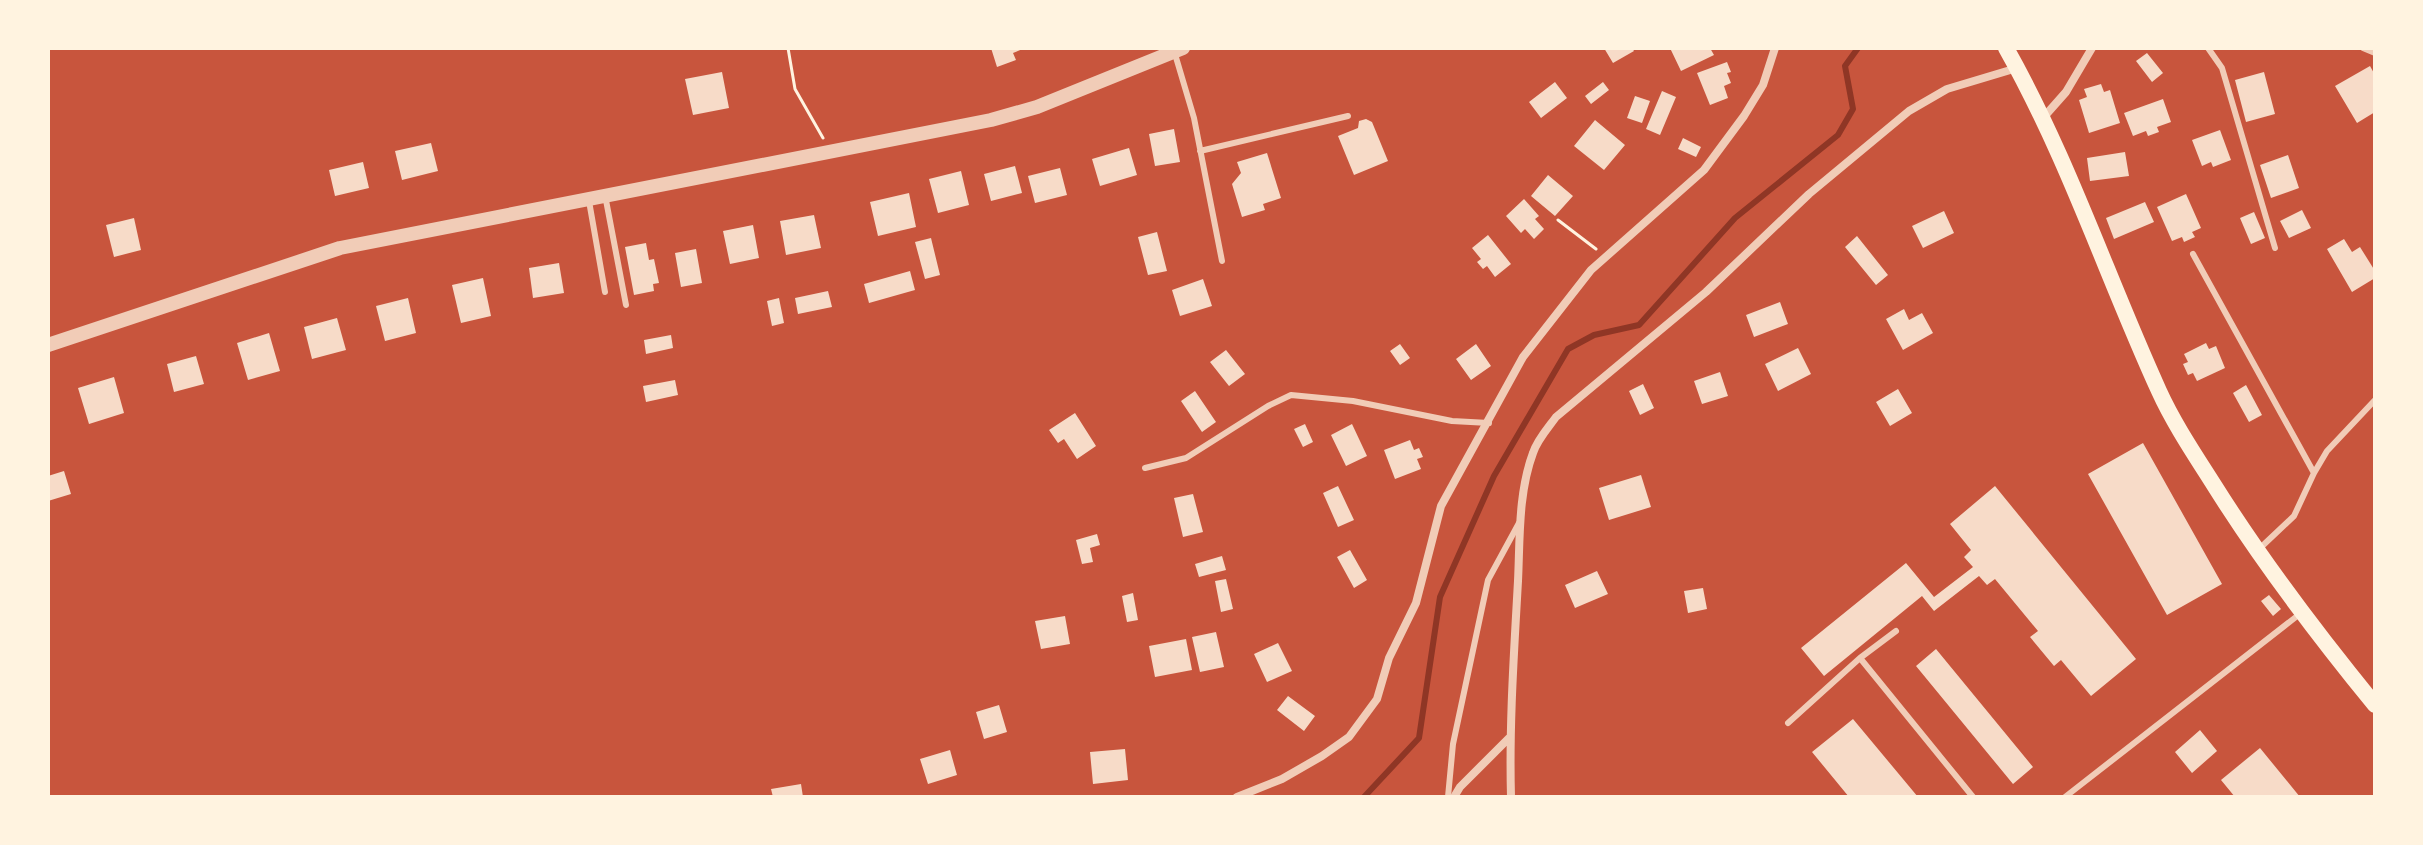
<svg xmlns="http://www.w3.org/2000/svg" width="2423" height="845" viewBox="0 0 2423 845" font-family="'Nunito Sans',sans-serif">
<rect width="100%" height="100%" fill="#c8553d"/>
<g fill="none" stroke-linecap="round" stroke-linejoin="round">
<path stroke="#8f3625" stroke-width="6" d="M1364,797L1419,738L1440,597L1494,476L1568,349L1594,335L1639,325L1735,218L1838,135L1853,109L1845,66L1858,48"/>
</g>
<path fill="#f7dbc8" d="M991,48H1025L1013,53L1016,60L997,67Z
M1604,48H1632L1634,51L1613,63Z
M1670,48H1710L1714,55L1681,71Z
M2147,53L2163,73L2152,82L2136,61Z
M1727,62L1731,72L1727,73L1731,83L1724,86L1728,98L1710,105L1697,73Z
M2370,66L2375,75V112L2357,123L2335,86Z
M722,72L729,108L693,115L685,79Z
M2264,72L2275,114L2246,122L2235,80Z
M1555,82L1567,98L1541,118L1529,102Z
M1603,82L1609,90L1591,104L1585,96Z
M2101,84L2104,92L2110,90L2120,123L2089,133L2079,100L2087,97L2084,89Z
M1662,91L1676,97L1660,135L1646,129Z
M1635,96L1650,101L1642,123L1627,118Z
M2163,99L2171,122L2157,127L2159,132L2148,136L2146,131L2133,136L2124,113Z
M1366,119L1372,122L1388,161L1354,175L1338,136L1358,128L1359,121Z
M1595,120L1625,145L1604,170L1574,146Z
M1174,129L1180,162L1155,166L1149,134Z
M2220,130L2231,160L2213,167L2211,162L2202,166L2192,140Z
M1683,138L1701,147L1696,157L1678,149Z
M431,143L438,171L402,180L395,151Z
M1129,148L1137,175L1100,186L1092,159Z
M2125,152L2129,176L2090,181L2087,158Z
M1267,153L1281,198L1263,204L1265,210L1242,217L1232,184L1241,173L1237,162Z
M2288,155L2299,188L2271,198L2260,165Z
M363,162L369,188L335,196L329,170Z
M1015,166L1022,193L991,201L984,174Z
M1060,168L1067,195L1035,203L1028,176Z
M961,171L969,205L938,213L929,179Z
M1548,175L1573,196L1555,216L1531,196Z
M909,193L916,227L878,236L870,202Z
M2186,194L2201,228L2192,232L2195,237L2184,242L2182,237L2172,241L2157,207Z
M1524,199L1539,216L1535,219L1544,229L1534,239L1525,229L1521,233L1506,216Z
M2145,202L2154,222L2114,239L2106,218Z
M2302,210L2311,228L2289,238L2280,221Z
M1944,211L1954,233L1923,248L1912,226Z
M2254,212L2265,238L2251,244L2240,218Z
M814,215L821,248L786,255L780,221Z
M134,218L141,250L114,257L106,225Z
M753,225L759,258L730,264L723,231Z
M1157,232L1167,271L1148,275L1138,237Z
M1488,235L1511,264L1495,277L1487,266L1483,269L1477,262L1481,259L1472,248Z
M1857,236L1888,275L1876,285L1845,247Z
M931,238L940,275L925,279L915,242Z
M2344,239L2352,252L2360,247L2375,271V278L2352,292L2327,249Z
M646,243L649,260L654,259L659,283L653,284L654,291L634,295L625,247Z
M696,249L702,283L681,287L675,253Z
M559,263L564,293L533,298L529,268Z
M910,271L915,290L869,303L864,284Z
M483,278L491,316L461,323L452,285Z
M1203,279L1212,306L1180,316L1172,290Z
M828,291L832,307L798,314L795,298Z
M408,298L416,333L385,341L376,306Z
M779,298L784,323L772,326L767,301Z
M1780,302L1788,324L1754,337L1746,315Z
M1904,309L1909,320L1922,313L1933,333L1903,350L1886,319Z
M337,318L346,350L312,359L304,327Z
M269,333L280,371L248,380L237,343Z
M671,335L673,348L646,354L644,340Z
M2206,343L2209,349L2216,346L2225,368L2197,381L2193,373L2188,375L2183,364L2188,362L2184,354Z
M1400,344L1410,358L1400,365L1390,351Z
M1476,344L1491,366L1471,380L1456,359Z
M1798,348L1811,374L1778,391L1765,364Z
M1226,350L1245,374L1229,386L1210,362Z
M196,356L204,384L174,392L167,364Z
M1720,372L1728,396L1702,404L1694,381Z
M114,377L124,413L89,424L78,388Z
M675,380L678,395L646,402L643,386Z
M1643,384L1654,408L1640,415L1629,391Z
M2246,385L2262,415L2249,422L2233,393Z
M1898,389L1912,413L1890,426L1876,402Z
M1195,391L1216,422L1202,432L1181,401Z
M1075,413L1096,446L1077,459L1064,439L1058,443L1049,430Z
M1305,424L1313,442L1303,447L1294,429Z
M1352,424L1367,456L1346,466L1331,435Z
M1410,440L1414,450L1419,448L1423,457L1417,459L1421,469L1395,479L1384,450Z
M2143,443L2222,584L2167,615L2088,474Z
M64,471L71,494L48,501V476Z
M1641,475L1651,507L1609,520L1599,488Z
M1338,486L1354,520L1338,527L1323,493Z
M1995,486L2136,659L2091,696L2061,660L2054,666L2030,637L2038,631L1995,579L1987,585L1979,576L1934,611L1922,596L1824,676L1801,648L1906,563L1934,597L1973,567L1964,557L1971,550L1950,524Z
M1193,494L1203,532L1183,537L1174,498Z
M1097,534L1100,545L1090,548L1093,562L1082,564L1076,540Z
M1350,550L1367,580L1354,588L1337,557Z
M1222,556L1226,570L1199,577L1195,564Z
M1597,571L1608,594L1575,608L1565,585Z
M1226,579L1233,609L1221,612L1215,581Z
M1703,588L1707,609L1688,613L1684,591Z
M1133,593L1138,620L1127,622L1122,596Z
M2269,595L2281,609L2273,616L2261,601Z
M1065,616L1070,644L1041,649L1035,621Z
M1216,632L1224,667L1200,672L1192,637Z
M1186,639L1192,670L1155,677L1149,646Z
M1278,643L1292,671L1267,682L1254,654Z
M1936,649L2033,767L2013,784L1916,666Z
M1288,696L1315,716L1304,731L1277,710Z
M999,705L1007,732L984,739L976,712Z
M1853,719L1918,797H1849L1812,752Z
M2200,730L2217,751L2192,773L2175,752Z
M2260,748L2300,797H2235L2221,780Z
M1125,749L1128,780L1093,784L1090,752Z
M950,750L957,775L928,784L920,759Z
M801,784L803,797H773L771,789Z"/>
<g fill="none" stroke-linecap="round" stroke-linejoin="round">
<path stroke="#fff3e0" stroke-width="3" d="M788,48L795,89L823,138
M1558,220L1596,249"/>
<path stroke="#f1ccb7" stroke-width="6" d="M2208,48L2222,68L2275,248
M2363,48L2375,53
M1175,54L1194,118L1222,261
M1200,151L1348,116
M605,195L626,305
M589,201L605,292
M2193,254L2314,473
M1145,468L1186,458L1268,406L1291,395L1353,401L1452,421L1489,423
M2258,550L2294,516L2314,473L2327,451L2375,400
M1860,658L1973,797
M1788,723L1860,658L1896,631
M1448,797L1453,744L1488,580L1519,523
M2065,797L2301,613"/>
<path stroke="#f1ccb7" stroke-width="8" d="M2043,118L2066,92L2092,48
M1237,797L1282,779L1322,756L1349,737L1377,699L1389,658L1416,603L1441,506L1523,357L1591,270L1704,170L1744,116L1763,85L1775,48
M1454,797L1460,787L1509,738
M1511,797C1509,725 1514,653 1518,581C1520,540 1518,493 1533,453C1537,440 1548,428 1556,417L1706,292L1809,194L1909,111L1947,89L2017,68"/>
<path stroke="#f1ccb7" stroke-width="14" d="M48,345L340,248L991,120L1037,107L1183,48"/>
<path stroke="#fff3e0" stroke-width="16" d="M2006,48C2068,158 2107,277 2159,391C2174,424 2195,455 2214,485C2263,563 2317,634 2375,705"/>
</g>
<rect width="2423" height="845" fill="none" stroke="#fff3e0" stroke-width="100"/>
</svg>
